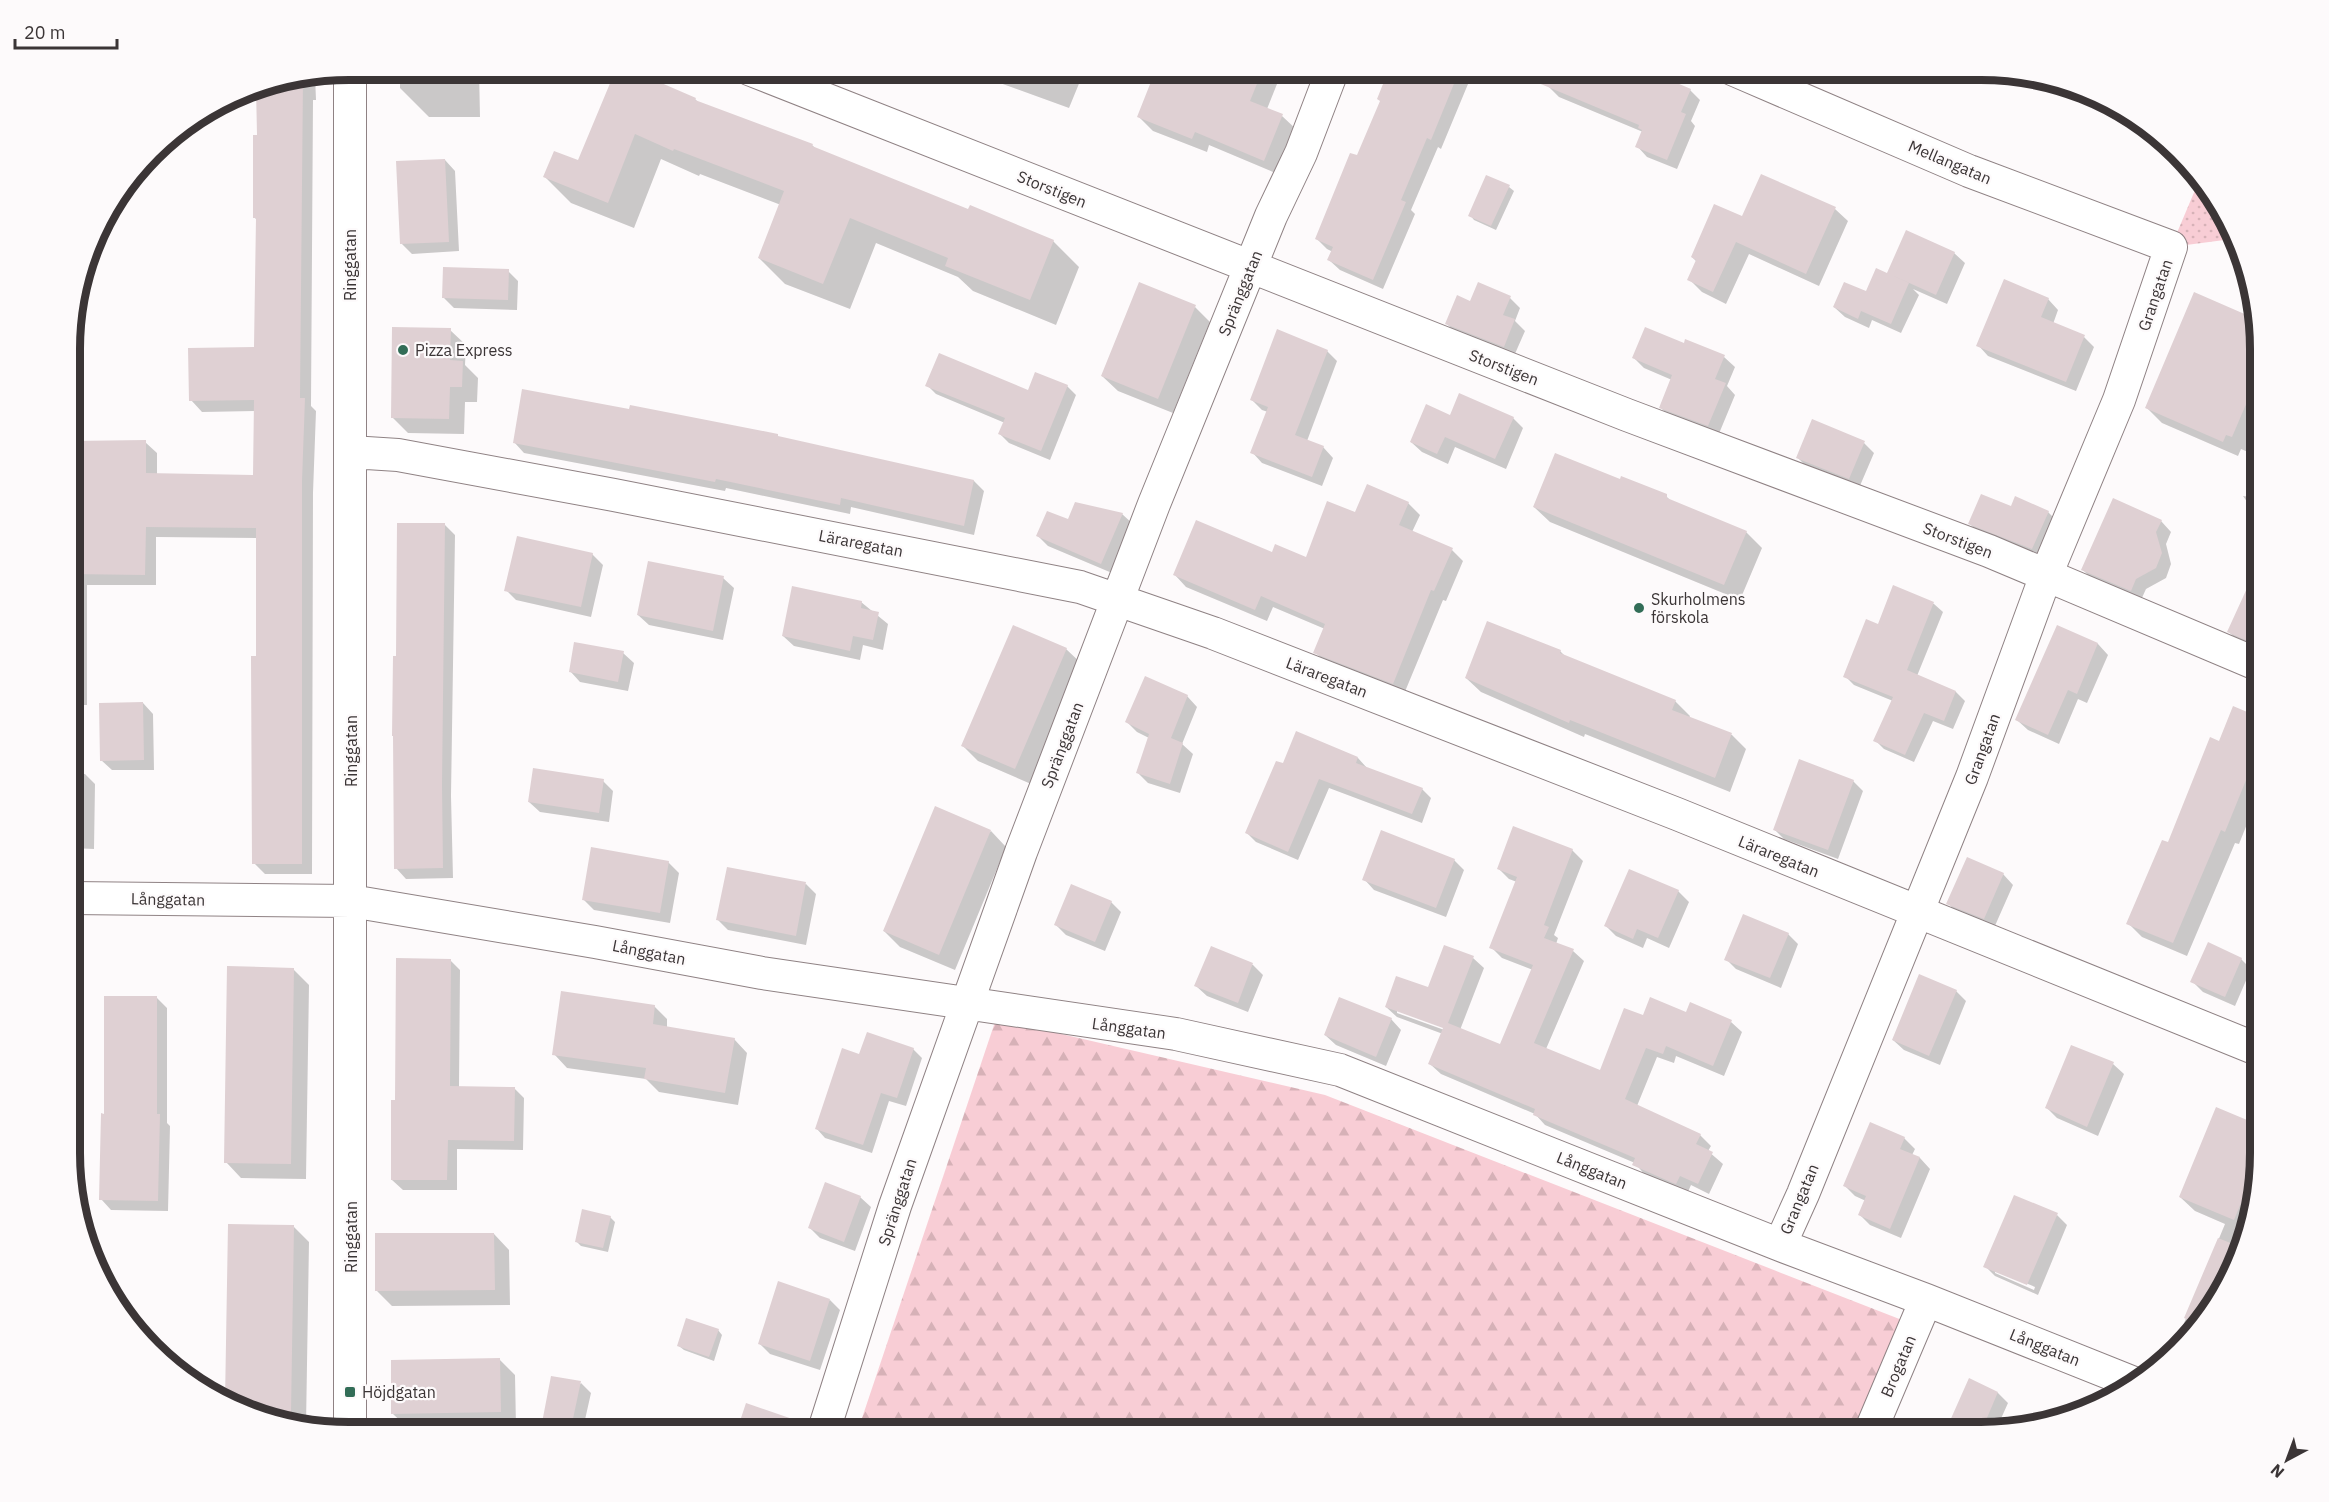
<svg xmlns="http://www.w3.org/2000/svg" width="2329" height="1502" viewBox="0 0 2329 1502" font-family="'IBM Plex Sans',sans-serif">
<defs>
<pattern id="forest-firs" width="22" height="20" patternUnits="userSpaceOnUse" patternTransform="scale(1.5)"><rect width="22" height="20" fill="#f8cdd5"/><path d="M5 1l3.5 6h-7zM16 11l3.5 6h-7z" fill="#d6b1b7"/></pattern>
<pattern id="park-dots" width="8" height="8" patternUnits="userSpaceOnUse" patternTransform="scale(1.5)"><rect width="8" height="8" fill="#f8cdd5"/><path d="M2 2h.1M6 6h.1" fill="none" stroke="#d6b1b7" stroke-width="1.8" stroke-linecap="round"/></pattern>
</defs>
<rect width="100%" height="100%" fill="#fdfafb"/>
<path fill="url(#forest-firs)" d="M996,1019L1325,1095L1902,1320L1855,1432L857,1433Z"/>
<path fill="url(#park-dots)" d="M2198,183L2222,208L2232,239L2171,247Z"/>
<path fill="#0003" fill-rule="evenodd" d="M400,69H479L480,117H429L400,88Z
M855,69H884L880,79Z
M961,69H1085L1069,108Z
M1157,69H1283L1267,109L1282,116L1297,130L1278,174L1209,145L1207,152L1153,131L1139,117Z
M1390,69H1470L1473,72L1441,149L1438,147L1411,210L1415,214L1383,289L1340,270L1329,260L1333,252L1327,249L1317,239L1358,157L1381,102Z
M315,75L316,100H313L311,406L316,411L313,493L312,874H265L254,863L258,538L156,537V585H87V705H71V442H145L157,453V474L254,477L255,411L202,412L191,400L256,349L257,220L254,217L259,136L257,87Z
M1549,87L1690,90L1700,100L1691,121L1695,126L1677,169L1647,157L1637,146L1643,132L1559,97Z
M695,99L698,102L812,145L816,149L969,211L1053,241L1079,267L1056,325L973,291L958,277L876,243L850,309L785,284L759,258L781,205L700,174L699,176L661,159L634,228L571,203L545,177L578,162Z
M445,160L455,171L459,251L412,254L401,243Z
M1509,187L1514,191L1496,230L1474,220L1470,215Z
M1835,209L1848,221L1819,286L1749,254L1726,304L1702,292L1689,279L1697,262L1692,257L1743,217Z
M1954,253L1965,263L1947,304L1913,289L1919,295L1901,333L1872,320L1869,328L1845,317L1834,307L1866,293L1894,278L1889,272Z
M508,271L518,281L517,310L454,308L444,298Z
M2195,294L2257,321L2259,330V425L2248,452L2241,449L2238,456L2162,423L2147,408Z
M1510,298L1520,308L1515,321L1525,331L1514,356L1457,334L1446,323L1471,303Z
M2048,299L2058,310L2053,324L2084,337L2094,347L2076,391L1988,356L1978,345Z
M1195,307L1210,322L1173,413L1118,391L1102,376Z
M450,330L466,345L465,365L478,378L477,402H465L464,434L408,433L392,417Z
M1686,341L1724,357L1735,367L1727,386L1735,395L1718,436L1671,418L1660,407L1672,380L1644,368L1634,358L1684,345Z
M1327,351L1337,361L1307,441L1323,447L1333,458L1322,486L1262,463L1252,452L1268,412L1262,410L1252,400Z
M927,385L1028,392L1067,386L1076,395L1050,460L1009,443L1000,434L1005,423L936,394Z
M1451,417L1513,418L1523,428L1506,469L1455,447L1448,464L1422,452L1411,442Z
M780,438L974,481L984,491L974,535L851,507L850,514L726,488L725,491L524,453L514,442Z
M1864,443L1874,453L1859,488L1808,468L1798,458Z
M1620,481L1666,496L1672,502L1746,532L1762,548L1740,600L1550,522L1534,507Z
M2243,496L2259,498V519Z
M1408,503L1420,515L1412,532L1452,550L1463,561L1446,601L1443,600L1404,694L1327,664L1315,652L1325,629L1273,607L1267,621L1186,587L1175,575L1273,554L1307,559L1356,514Z
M2011,508L2048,512L2058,522L2042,559L1980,534L1970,524Z
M1122,514L1133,524L1112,573L1048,546L1038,536L1069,521Z
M2161,521L2171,532L2166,544L2171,564L2166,578L2146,589L2141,600L2093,580L2083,570Z
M445,525L455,535L451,796L453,878L406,879L396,868L398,658Z
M592,554L603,565L591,617L516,600L506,590Z
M723,578L734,588L723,640L649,625L638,615Z
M1894,587L1934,604L1943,612L1917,676L1956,692L1965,701L1953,729L1933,721L1914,762L1884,749L1875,740L1893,701L1854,685L1845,676L1878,626Z
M2244,599L2259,606V650L2239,642L2229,632Z
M861,602L888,624L883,650L863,645L860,660L794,646L783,636Z
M2057,627L2098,644L2108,655L2087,703L2078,699L2059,744L2028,730L2017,720Z
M1066,649L1082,664L1031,784L978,761L963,746Z
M1560,651L1566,657L1675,701L1690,716L1689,718L1732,735L1746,749L1730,792L1585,734L1584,737L1481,692L1466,678Z
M623,653L634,663L628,691L580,682L570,671Z
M1187,696L1197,707L1182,744L1193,754L1180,793L1148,783L1137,772L1149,738L1137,732L1127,722Z
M143,703L153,714L154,770H112L101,760Z
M2234,708L2259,719V794L2239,844L2235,843L2187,956L2142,937L2128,923L2220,743Z
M1358,758L1367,768L1422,789L1431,798L1422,823L1329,788L1298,860L1256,842L1247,833L1283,765Z
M71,773L85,774L95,784L94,849L71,848Z
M603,781L613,791L609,822L540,812L529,802Z
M1853,781L1863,791L1838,859L1784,839L1774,829Z
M991,831L1006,847L955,970L900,947L884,931Z
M1572,850L1583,861L1554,935L1558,938L1556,944L1573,951L1584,961L1546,1049L1601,1072L1644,1017L1687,1014L1731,1022L1742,1032L1724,1076L1676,1056L1674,1063L1657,1057L1637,1106L1700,1135L1711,1146L1708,1151L1723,1164L1709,1194L1691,1185L1687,1194L1645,1175L1635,1163L1545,1125L1535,1114L1441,1074L1430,1064L1443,1034L1397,1017L1386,1007L1429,989L1445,947L1473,958L1484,968L1460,1030L1501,1046L1533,970L1502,958L1491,947L1517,882L1509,879L1499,869ZM1397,1010L1451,1029L1450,1032L1397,1013Z
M1454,860L1464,870L1446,917L1374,890L1364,879Z
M668,862L679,873L670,923L594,910L583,899Z
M2003,874L2013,885L1994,928L1958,914L1948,903Z
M806,884L816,894L806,945L728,930L718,920Z
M1678,891L1689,902L1669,948L1647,938L1643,948L1616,936L1606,926Z
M1111,902L1121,912L1105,951L1066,935L1056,925Z
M1788,934L1798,944L1781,988L1736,969L1726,959Z
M1212,948L1253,965L1263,975L1248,1012L1207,996L1196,986Z
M2241,959L2251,969L2235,1006L2203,992L2192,981Z
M450,960L460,970L459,1087L514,1088L524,1098L523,1150L457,1149V1190H403L392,1180L396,1101Z
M293,969L309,985L306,1179L241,1178L226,1162Z
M1956,991L1966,1001L1940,1065L1904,1050L1893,1040Z
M157,998L167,1008V1123L170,1126L168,1211L111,1210L101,1199L105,1115Z
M654,1006L667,1019V1028L734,1039L747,1053L738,1105L659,1092L646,1079L567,1068L554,1054Z
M1391,1019L1401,1030L1386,1066L1336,1045L1325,1035Z
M913,1049L922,1058L906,1106L889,1101L872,1153L825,1138L817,1129L860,1055Z
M2113,1064L2124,1074L2098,1136L2057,1118L2047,1108Z
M2217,1109L2259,1126V1172L2245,1243L2213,1309L2178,1342L2177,1340L2225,1224L2195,1211L2180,1197Z
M1904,1138L1915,1149L1912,1155L1920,1158L1930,1169L1901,1238L1870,1225L1860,1215L1866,1201L1855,1196L1845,1186Z
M860,1197L871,1207L855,1251L820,1238L810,1228Z
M2057,1215L2067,1225L2038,1295L1995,1276L1985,1266ZM1995,1270L2035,1287L2034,1290L1995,1273Z
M610,1217L615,1222L608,1252L581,1246L576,1241Z
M294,1227L309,1242L306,1426L259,1418L227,1402Z
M494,1234L509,1250L510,1305L392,1306L377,1291Z
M830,1300L840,1310L820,1370L770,1354L759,1343Z
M718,1330L722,1335L714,1361L684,1350L679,1346Z
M499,1359L515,1375L516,1427L409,1429L393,1414Z
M1969,1380L1998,1393L2008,1403L1995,1432H1947Z
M581,1383L591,1393L582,1433H541Z"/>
<path fill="#dfd0d3" d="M616,69H629L696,98L695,100L813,144L812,146L968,209L970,205L1054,240L1030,300L945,266L948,258L850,218L823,284L758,258L784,191L674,149L673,151L635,134L608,203L543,177L554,151L578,160Z
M1156,69H1263L1250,101L1283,114L1264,161L1195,132L1192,139L1137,117Z
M1389,69H1460L1431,140L1427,138L1401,200L1406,202L1373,280L1327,260L1333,247L1315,239L1350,153L1357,155L1380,101L1377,99Z
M1505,69H1644L1691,89L1681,112L1686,114L1667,160L1635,147L1642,130L1638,128L1639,125Z
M303,78L300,398H305L302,481V864H252L251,656H256V528L146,527L145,575L71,574V441L146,440V473L253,475L254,400L189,401L188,348L254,347L256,218H253V135H257L256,87Z
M445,159L449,242L400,244L396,161Z
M1761,174L1836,207L1806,274L1736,242L1713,292L1687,280L1696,260L1691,257L1714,204L1742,216Z
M1486,175L1510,185L1491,226L1468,216Z
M1906,230L1955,252L1936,295L1887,273Z
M443,267L509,269L508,300L442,298Z
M1876,268L1909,283L1891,324L1861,311L1858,319L1833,307L1844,282L1866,291Z
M2004,279L2049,298L2041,317L2085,335L2066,382L1976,346Z
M1139,282L1196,305L1158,399L1101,376Z
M1478,282L1511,296L1503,315L1515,319L1504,347L1445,324L1457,295L1470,301Z
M2194,292L2256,319L2259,330V374L2232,437L2226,435L2223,442L2145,408Z
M392,327L451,328L450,360L463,361L462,387H450L449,419L391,418Z
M1645,327L1684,343L1685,339L1725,355L1715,379L1726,383L1708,426L1659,408L1672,375L1632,358Z
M1277,329L1328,350L1295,435L1324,446L1312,477L1250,453L1268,407L1250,400Z
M939,353L1028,390L1035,372L1068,385L1041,451L998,434L1005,418L925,386Z
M522,389L629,409L630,405L778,434V436L974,480L964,526L841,498L840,505L716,479L715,482L513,443Z
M1459,393L1514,417L1495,459L1445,437L1437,454L1410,442L1426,404L1450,415Z
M1812,419L1865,441L1849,479L1796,458Z
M1555,453L1620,479L1621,476L1667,494V498L1747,531L1724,585L1533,507Z
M1367,484L1409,502L1399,525L1453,548L1434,591L1431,590L1393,684L1313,653L1325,624L1261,596L1255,610L1173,575L1196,520L1272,552L1275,544L1306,557L1327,501L1355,512Z
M1981,494L2011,506L2015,496L2049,511L2032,549L1968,524Z
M2113,498L2162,520L2156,532L2162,553L2156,568L2136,579L2131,591L2081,570Z
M1075,502L1123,513L1101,564L1036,536L1047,511L1068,519Z
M397,523H445L442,785L443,868L394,869L393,736H392L393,656H396Z
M517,536L593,553L581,607L504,591Z
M648,561L724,576L713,631L637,615Z
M2259,562V646L2227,632Z
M1893,585L1934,602L1907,670L1956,691L1944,721L1924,713L1905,755L1873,741L1893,697L1843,677L1866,619L1878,624Z
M792,586L862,601L861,608L879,612L873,640L853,636L850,651L782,636Z
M1487,621L1561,650L1560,653L1676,700L1672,710L1732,733L1715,778L1570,720L1569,723L1465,678Z
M1013,625L1067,648L1015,769L961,746Z
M2057,625L2098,643L2077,694L2068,690L2048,735L2015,720Z
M574,642L624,651L618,682L569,672Z
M1145,676L1188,695L1171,738L1183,743L1170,784L1136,773L1149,734L1125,722Z
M143,702L144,760L100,761L99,703Z
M2233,706L2259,717V748L2225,832L2221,830L2173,943L2126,924L2162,840L2168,842L2210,737L2219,741Z
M1296,731L1358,757L1356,763L1423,788L1412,814L1319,779L1288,852L1245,833L1276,761L1283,763Z
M1799,759L1854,780L1828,850L1773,830Z
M533,768L604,779L599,813L528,802Z
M935,806L991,830L939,955L883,931Z
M1513,826L1573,849L1544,925L1549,927L1544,938L1574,949L1534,1043L1600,1070L1624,1008L1643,1015L1650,997L1686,1012L1690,1002L1732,1020L1713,1066L1666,1046L1663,1054L1646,1048L1625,1099L1701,1134L1696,1144L1713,1152L1698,1184L1680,1176L1676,1184L1673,1183L1632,1165L1635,1158L1533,1115L1535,1109L1428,1064L1443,1028L1385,1007L1396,976L1428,987L1444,945L1474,956L1448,1023L1500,1044L1533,965L1489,948L1517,877L1497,869Z
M1381,830L1455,859L1436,908L1362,880Z
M591,847L669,861L660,913L582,900Z
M1967,857L2004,873L1984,919L1946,904Z
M727,867L806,882L796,936L716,920Z
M1629,869L1679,890L1658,938L1637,929L1633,939L1604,926Z
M1071,884L1112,901L1095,942L1054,925Z
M1743,914L1789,933L1770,978L1724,960Z
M2208,942L2242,958L2225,997L2190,982Z
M1211,946L1253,963L1238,1003L1194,986Z
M396,958L451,959L450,1086L515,1087L514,1141L448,1140L447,1180H391V1100H395Z
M227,966L294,968L291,1164L224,1163Z
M1919,974L1957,990L1929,1056L1892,1040Z
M561,991L655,1005L653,1024L735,1038L725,1093L644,1079L646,1068L552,1055Z
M104,996H157V1114H160L158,1201L99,1200L101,1113L104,1114Z
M1339,997L1392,1018L1376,1057L1324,1035Z
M867,1032L914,1048L897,1098L881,1093L863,1145L815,1129L842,1048L859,1054Z
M2071,1045L2114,1062L2087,1127L2045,1108Z
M2216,1107L2259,1125V1159L2234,1220L2179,1197Z
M1870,1122L1905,1137L1900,1149L1920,1157L1890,1229L1858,1215L1866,1196L1843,1186Z
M825,1182L861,1196L844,1242L808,1228Z
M2014,1195L2058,1213L2027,1285L1983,1267Z
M582,1209L611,1216L603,1248L575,1242Z
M228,1224L294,1225L291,1413L246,1412L225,1402Z
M375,1233H494L495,1290L375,1291Z
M2218,1238L2243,1248L2213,1309L2197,1324L2184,1318Z
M778,1281L830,1299L810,1361L758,1344Z
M686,1318L719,1329L709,1357L677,1346Z
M500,1358L501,1412L391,1414V1360Z
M551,1376L581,1381L570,1433H540Z
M1969,1378L1998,1392L1981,1432H1945Z
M746,1403L807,1424L806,1433H736Z"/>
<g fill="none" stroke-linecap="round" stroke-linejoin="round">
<defs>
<path id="street" d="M350,69V1433
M749,69L1627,415L1989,551L2259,665
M1732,69L1969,171L2171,247L2119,400L2046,575L1972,777L1803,1194L1780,1245
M351,452L398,455L614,495L1080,587L1213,633L1677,814L2259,1050
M71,898L351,901L595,942L762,973L1176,1034L1340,1070L1780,1245L1926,1300L2134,1383
M1870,1432L1926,1300
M823,1433L895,1206L1021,852L1154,504L1271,216L1301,153L1333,69"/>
</defs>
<use href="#street" stroke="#8f8284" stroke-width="34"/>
<use href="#street" stroke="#fff" stroke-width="32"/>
</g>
<g fill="#326d57" stroke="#fdfafb" stroke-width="2">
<circle cx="403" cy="350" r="6"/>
<circle cx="1639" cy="608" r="6"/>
<rect x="344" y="1386" width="12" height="12" rx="3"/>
</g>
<g text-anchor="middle" stroke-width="4.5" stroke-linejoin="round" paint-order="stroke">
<g font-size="16" fill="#3b3536" stroke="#fdfafb">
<text transform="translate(1950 162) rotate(23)" y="6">Mellangatan</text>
<text transform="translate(1052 189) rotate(22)" y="6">Storstigen</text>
<text transform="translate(350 265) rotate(-90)" y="6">Ringgatan</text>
<text transform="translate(1240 293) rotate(-68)" y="6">Spränggatan</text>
<text transform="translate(2155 295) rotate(-71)" y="6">Grangatan</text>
<text transform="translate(1504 367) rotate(21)" y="6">Storstigen</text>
<text transform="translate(1958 540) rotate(21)" y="6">Storstigen</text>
<text transform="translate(861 543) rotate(11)" y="6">Läraregatan</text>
<text transform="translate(1327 677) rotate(21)" y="6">Läraregatan</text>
<text transform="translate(1062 745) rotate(-69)" y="6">Spränggatan</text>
<text transform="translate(1982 749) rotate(-70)" y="6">Grangatan</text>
<text transform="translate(351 751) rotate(-90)" y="6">Ringgatan</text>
<text transform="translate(1779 856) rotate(22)" y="6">Läraregatan</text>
<text transform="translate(168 899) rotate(1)" y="6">Långgatan</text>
<text transform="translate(649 952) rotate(11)" y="6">Långgatan</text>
<text transform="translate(1129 1028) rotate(8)" y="6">Långgatan</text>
<text transform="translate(1592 1170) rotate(22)" y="6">Långgatan</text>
<text transform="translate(1799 1199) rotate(-67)" y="6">Grangatan</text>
<text transform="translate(897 1202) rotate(-72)" y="6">Spränggatan</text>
<text transform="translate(351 1237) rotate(-90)" y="6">Ringgatan</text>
<text transform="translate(2045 1347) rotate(22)" y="6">Långgatan</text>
<text transform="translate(1898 1366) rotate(-67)" y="6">Brogatan</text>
</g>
<g font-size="16" fill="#3b3536" stroke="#fdfafb" text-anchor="start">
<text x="415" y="356">Pizza Express</text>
<text x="1651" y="605">Skurholmens<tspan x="1651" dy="18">förskola</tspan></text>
<text x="362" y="1398">Höjdgatan</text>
</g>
</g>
<path d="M0 0H2329V1502H0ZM349 80H1981A269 269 0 0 1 2250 349V1153A269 269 0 0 1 1981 1422H349A269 269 0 0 1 80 1153V349A269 269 0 0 1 349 80Z" fill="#fdfafb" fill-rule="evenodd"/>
<path fill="none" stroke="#3b3536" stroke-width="8" d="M349 80H1981A269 269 0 0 1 2250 349V1153A269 269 0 0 1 1981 1422H349A269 269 0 0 1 80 1153V349A269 269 0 0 1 349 80Z"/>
<g transform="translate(2287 1460) rotate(221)" stroke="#fdfafb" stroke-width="4.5" paint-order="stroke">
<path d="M0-4.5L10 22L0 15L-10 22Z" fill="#3b3536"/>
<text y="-9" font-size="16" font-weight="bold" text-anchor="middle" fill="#3b3536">N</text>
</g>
<path d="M15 39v9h102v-9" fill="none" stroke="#3b3536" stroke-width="3"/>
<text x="24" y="39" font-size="18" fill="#3b3536" stroke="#fdfafb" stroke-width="4.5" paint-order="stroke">20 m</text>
</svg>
